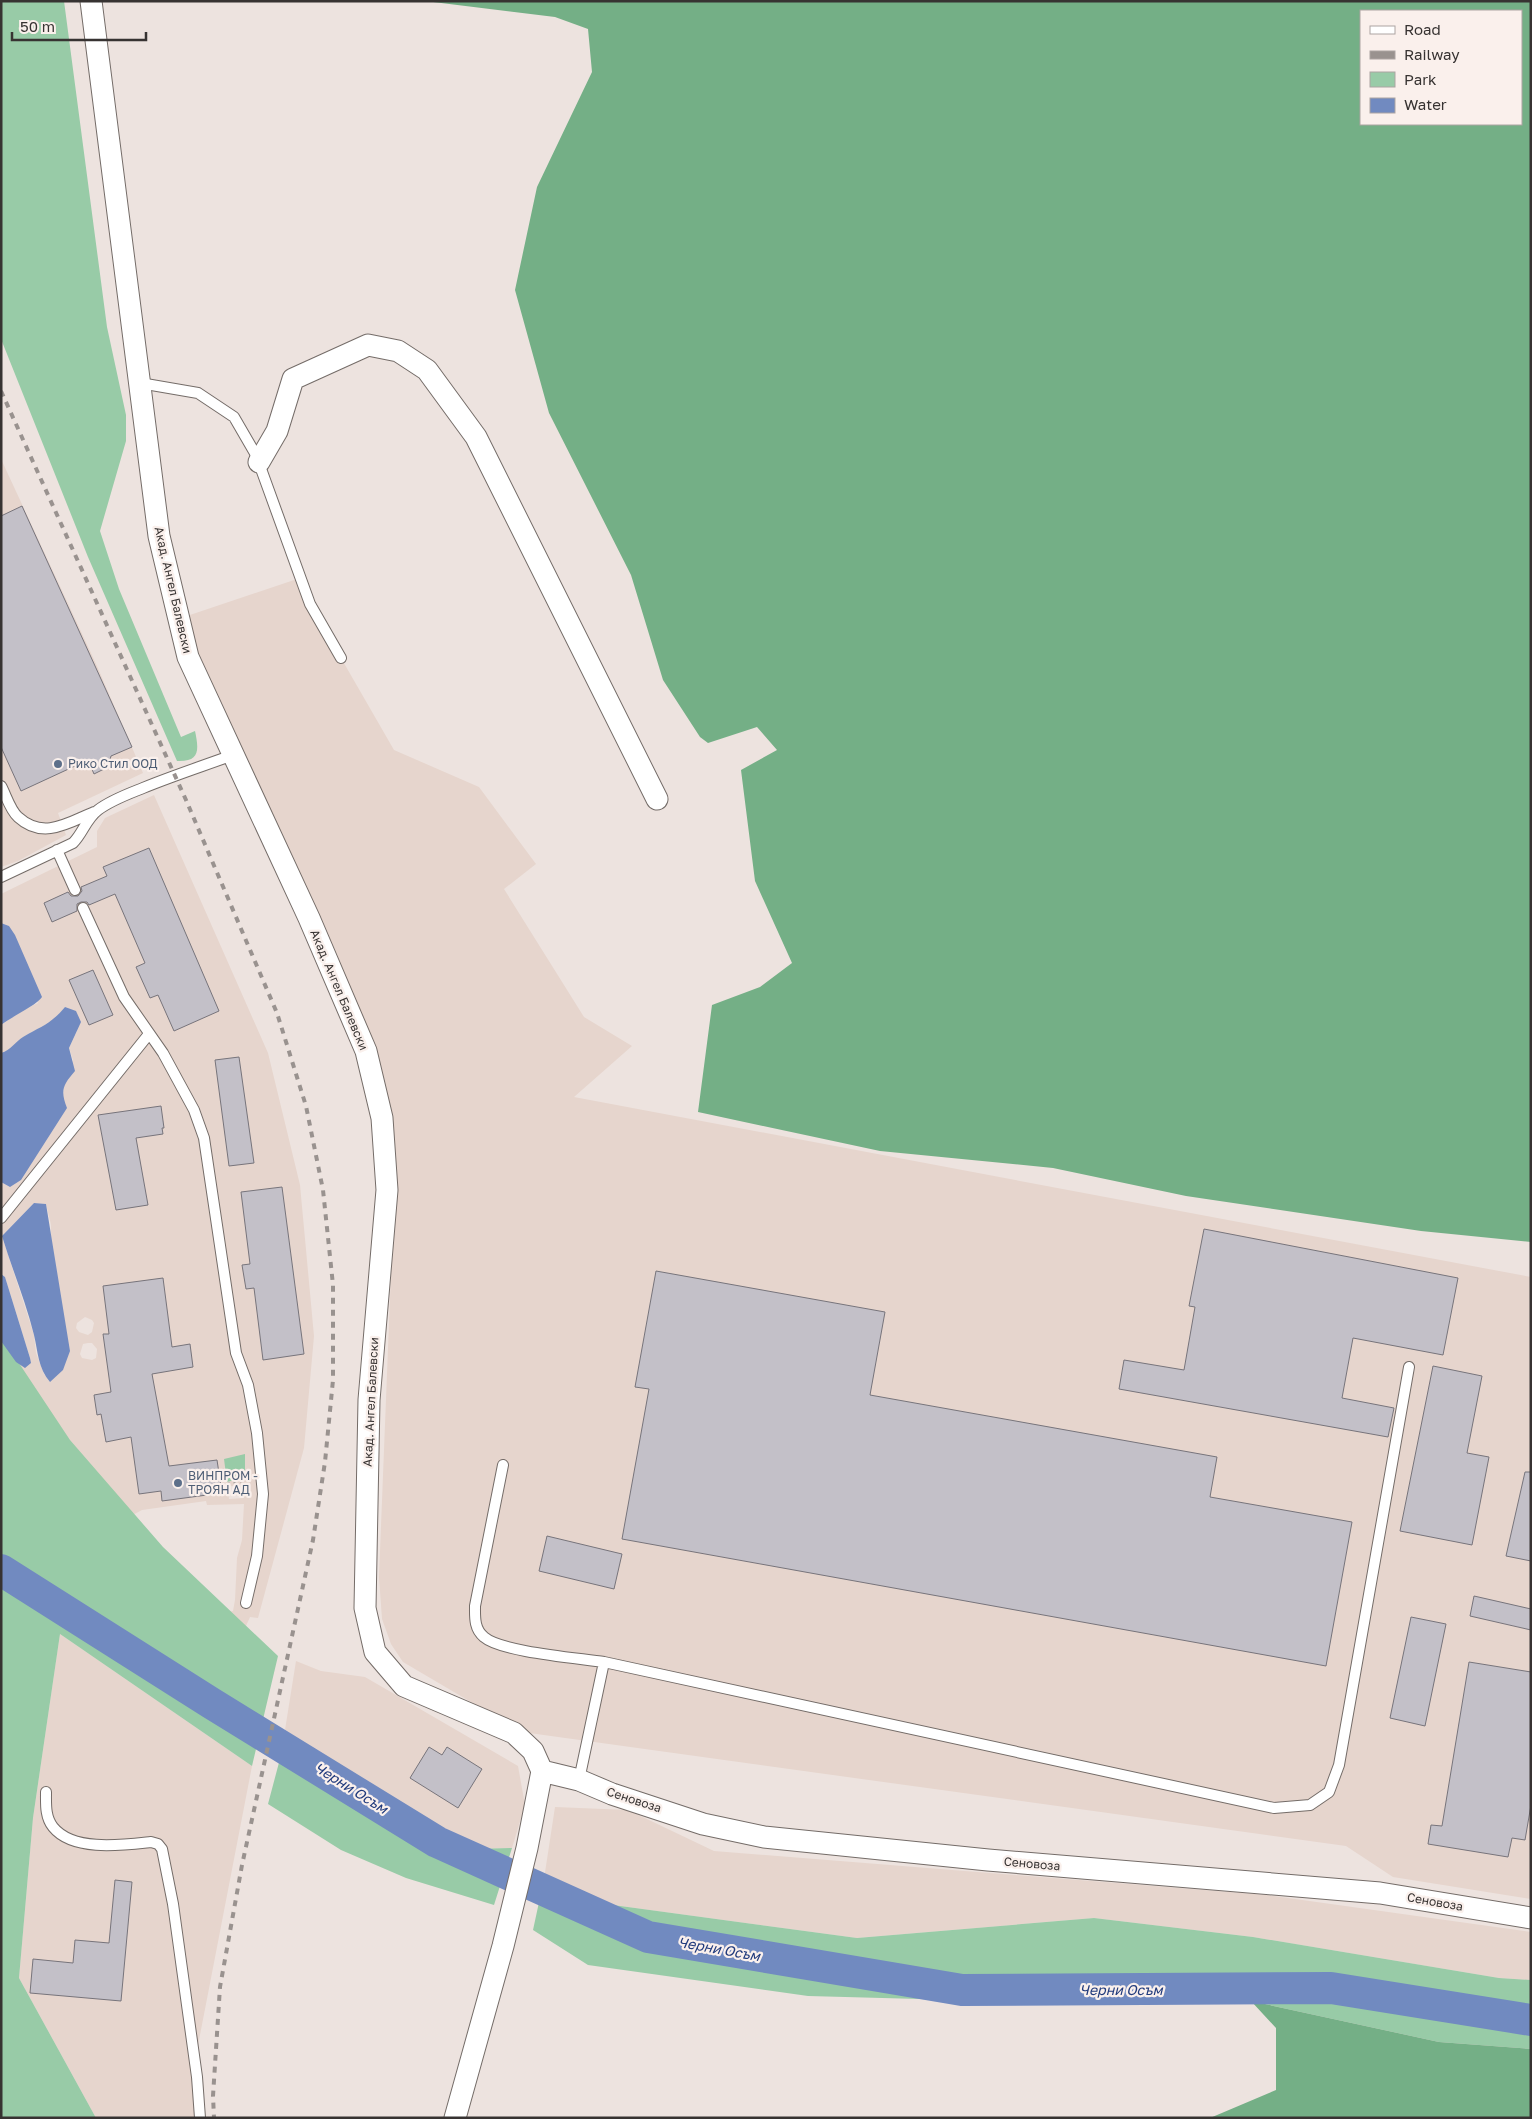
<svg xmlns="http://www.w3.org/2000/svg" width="1532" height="2119" viewBox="0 0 1532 2119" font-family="'Golos Text',sans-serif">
<rect width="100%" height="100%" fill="#ede3df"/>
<path fill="#e6d5cd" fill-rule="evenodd" d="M1,459L97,666L143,773L58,813L66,835L18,861L1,867Z
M300,578L341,658L394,750L479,787L536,864L504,889L584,1017L632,1046L574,1097L1531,1277V1899L1393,1877L1346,1846L522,1732L403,1662L391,1644L382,1619L379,1577L392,1247L393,1124L337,954L219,721L181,618Z
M154,795L268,1053L300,1185L314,1336L304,1448L258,1618L250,1617L242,1635L114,1512L1,1341L30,1358L5,1277L1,1274V1182L10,1187L63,1097L64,1084L73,1060L69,1048L77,1031L65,1007L54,1020L23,1037L9,1050L1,1053V1025L21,1011L38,1003L9,926L1,923V894L97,847V831L105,818ZM34,1203L46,1204L51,1225L50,1382L44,1374L36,1353L34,1335L2,1236ZM85,1317L92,1320L94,1323L92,1332L88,1335L79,1332L76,1328L77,1323ZM88,1343H92L97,1349L96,1358L92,1360L82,1358L80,1354L83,1344ZM245,1483L244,1498L229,1499L228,1487ZM206,1501L207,1505L244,1504L242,1540L237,1558L235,1600L233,1611L223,1613L129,1517L142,1510Z
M60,1634L252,1766L194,2066L200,2118H96L19,1978L33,1818Z
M296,1661L321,1671L365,1677L518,1766L525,1805L512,1848L472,1849L357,1809L281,1755Z
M555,1807L628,1810L714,1851L1267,1895L1531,1932V1980L1499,1978L1253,1937L1094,1918L857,1938L613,1905L544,1879Z"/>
<path fill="#98cba7" d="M1,1H64L107,327L126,415V441L100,531L119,589L181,737L195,731C199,750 200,762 177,761L88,557L1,339Z
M1,1336L70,1440L163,1547L278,1656L252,1766L60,1634L33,1818L19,1978L96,2118H1Z
M245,1454V1477L227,1482L224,1459Z
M281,1755L357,1809L472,1849L512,1848L494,1905L406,1878L341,1850L268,1804Z
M544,1879L613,1905L857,1938L1094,1918L1253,1937L1499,1978L1531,1980V2049L1439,2042L1251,2001H994L808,1996L588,1965L533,1930Z"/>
<path fill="#74af86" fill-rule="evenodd" d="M425,1H1531V1242L1421,1231L1186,1196L1053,1168L880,1151L698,1112L712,1005L760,987L792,963L755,881L741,770L777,750L757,727L708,743L700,737L663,680L631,575L549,413L515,290L537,187L592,72L588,29L555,17ZM1361,11H1521V124H1361Z
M1251,2001L1439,2042L1531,2049V2118H1210L1276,2090V2028Z"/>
<path fill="#718ac0" d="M1,923L9,926L15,935L42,997C37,1005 11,1017 1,1025Z
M65,1007L76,1011L81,1022L69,1048L75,1071C63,1085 60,1090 67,1108L21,1180L10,1187L1,1182V1053C11,1050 15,1042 23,1037C41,1026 50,1025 65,1007Z
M34,1203L46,1204L70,1351L63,1370L50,1382C38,1368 38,1352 34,1335C26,1302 12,1269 2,1236Z
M1,1274L5,1277L30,1358L31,1363L25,1368L16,1362L1,1341Z"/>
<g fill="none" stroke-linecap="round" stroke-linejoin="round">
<path stroke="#718ac0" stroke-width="32" d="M1,1570L211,1703L437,1842L648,1937L962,1990L1331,1988L1531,2020"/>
</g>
<path fill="#c3c0c8" stroke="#77747b" d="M22,506L132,747L111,756L108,767L94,774L88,760L21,791L1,747V516Z
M149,848L219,1011L174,1031L158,995L150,998L136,967L145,963L115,894L89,905L87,902H81L77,904V911L52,922L44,903L68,892L71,896H78L82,891L81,887L107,876L103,867Z
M93,970L113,1015L89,1025L69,980Z
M239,1057L254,1163L229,1166L215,1060Z
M161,1106L164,1128H162L163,1134L136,1138L148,1205L116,1210L98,1115Z
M282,1187L304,1354L263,1360L254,1288L246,1289L242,1265L250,1264L241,1192Z
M1204,1229L1458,1278L1443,1355L1353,1338L1342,1398L1394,1408L1388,1437L1119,1389L1124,1360L1184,1370L1195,1307L1189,1306Z
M656,1271L885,1312L870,1395L1217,1457L1210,1497L1352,1522L1326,1666L622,1539L649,1389L635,1387Z
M163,1278L172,1347L190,1344L193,1367L152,1374L169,1466L217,1460L222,1493L162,1501L161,1491L139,1494L131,1437L106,1442L101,1414L97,1415L94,1395L111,1392L103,1334H109L103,1286Z
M1433,1366L1482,1376L1467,1453L1489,1457L1472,1545L1400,1531Z
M1525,1472H1531V1561L1506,1556Z
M547,1536L622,1554L614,1589L539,1571Z
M1474,1596L1531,1609V1630L1470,1616Z
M1411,1617L1446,1624L1425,1726L1390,1718Z
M1469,1662L1531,1672V1805L1525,1840L1512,1838L1508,1857L1428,1844L1431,1825L1442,1826Z
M429,1747L442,1755L447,1747L482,1769L458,1808L410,1778Z
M115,1880L132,1882L121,2001L30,1993L33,1959L73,1963L75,1940L109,1943Z"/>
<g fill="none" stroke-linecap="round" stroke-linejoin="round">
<defs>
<path id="service" d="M140,383L198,393L234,417L256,455L310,604L341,658
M1,786C6,795 10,810 18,817C43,840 68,823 94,812
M57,850L75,890
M1,877L73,843C83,833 86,819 98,810C111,800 128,794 143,788C172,776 203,766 233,755
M83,908L124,997L163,1053L194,1110L204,1138L236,1353L248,1385L257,1433L263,1494L257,1556L246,1603
M1,1218L149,1034
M503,1465L475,1606C475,1617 474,1629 484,1637C501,1652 578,1658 604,1662L1274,1808L1310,1805L1329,1792L1339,1765L1409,1367
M579,1780L604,1662
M46,1792C46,1804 45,1817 53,1827C73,1852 123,1845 151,1842L158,1844L162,1849L173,1904L197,2077L200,2118"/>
<path id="minor" d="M91,1L159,536L188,657L309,918L366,1051L382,1118L387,1190L369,1400L365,1608L375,1652L404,1686L514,1733L533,1751L542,1771
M259,462L277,431L293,379L368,345L398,351L427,370L476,437L657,799
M542,1771L579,1780L612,1794L703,1824L764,1837L988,1860L1380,1893L1531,1918
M455,2118L503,1946L527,1848L542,1771"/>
</defs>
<use href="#service" stroke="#746c68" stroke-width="12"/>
<use href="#minor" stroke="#746c68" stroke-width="23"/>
<path stroke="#a79f9c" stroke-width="3" stroke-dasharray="2.5 4" stroke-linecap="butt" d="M221,1486L249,1479"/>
<use href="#service" stroke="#fff" stroke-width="10"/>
<use href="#minor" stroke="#fff" stroke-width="21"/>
<path stroke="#99928f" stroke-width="4" stroke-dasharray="6 6" stroke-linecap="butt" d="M1,391L186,800L277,1013L306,1106L323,1190L333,1285V1380L325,1462L313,1540L242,1865L220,1987L213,2096L214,2118"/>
</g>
<g fill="#5c6f8a" stroke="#faf0ec" stroke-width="2">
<circle cx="58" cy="764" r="5"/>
<circle cx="178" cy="1483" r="5"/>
</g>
<g text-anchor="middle" stroke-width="4.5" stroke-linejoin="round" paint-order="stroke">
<g font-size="12" fill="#373332" stroke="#faf0ec">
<text transform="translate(173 590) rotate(77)" y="4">Акад. Ангел Балевски</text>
<text transform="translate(339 990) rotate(67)" y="4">Акад. Ангел Балевски</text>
<text transform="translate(371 1402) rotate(-87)" y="4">Акад. Ангел Балевски</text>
<text transform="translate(634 1800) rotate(18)" y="4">Сеновоза</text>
<text transform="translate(1032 1864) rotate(5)" y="4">Сеновоза</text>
<text transform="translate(1435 1902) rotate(10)" y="4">Сеновоза</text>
</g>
<g font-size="12" fill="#4e5e75" stroke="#faf0ec" text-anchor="start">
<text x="68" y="768">Рико Стил ООД</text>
<text x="188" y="1480">ВИНПРОМ -<tspan x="188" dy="14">ТРОЯН АД</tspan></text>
</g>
<g font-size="14" font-style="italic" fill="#203a7c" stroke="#faf0ec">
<text transform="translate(351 1788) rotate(32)" y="5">Черни Осъм</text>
<text transform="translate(719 1949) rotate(10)" y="5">Черни Осъм</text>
<text x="1121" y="1995">Черни Осъм</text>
</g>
</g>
<rect width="1532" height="2119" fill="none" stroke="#373332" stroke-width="5"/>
<rect x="1360" y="10" width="162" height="115" fill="#faf0ec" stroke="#aca4a2"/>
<rect x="1370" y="26" width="25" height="8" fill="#ffffff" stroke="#aca4a2"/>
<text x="1404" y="35" font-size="15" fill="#373332">Road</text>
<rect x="1370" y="51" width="25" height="8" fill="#99928f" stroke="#aca4a2"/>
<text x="1404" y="60" font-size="15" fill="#373332">Railway</text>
<rect x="1370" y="72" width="25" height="15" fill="#98cba7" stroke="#aca4a2"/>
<text x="1404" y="85" font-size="15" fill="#373332">Park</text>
<rect x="1370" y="98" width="25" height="15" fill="#718ac0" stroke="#aca4a2"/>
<text x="1404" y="110" font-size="15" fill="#373332">Water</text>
<path d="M12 32v8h134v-8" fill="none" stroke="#373332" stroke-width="2.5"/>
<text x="20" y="32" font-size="15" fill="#373332" stroke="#faf0ec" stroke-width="4" paint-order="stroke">50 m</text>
</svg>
